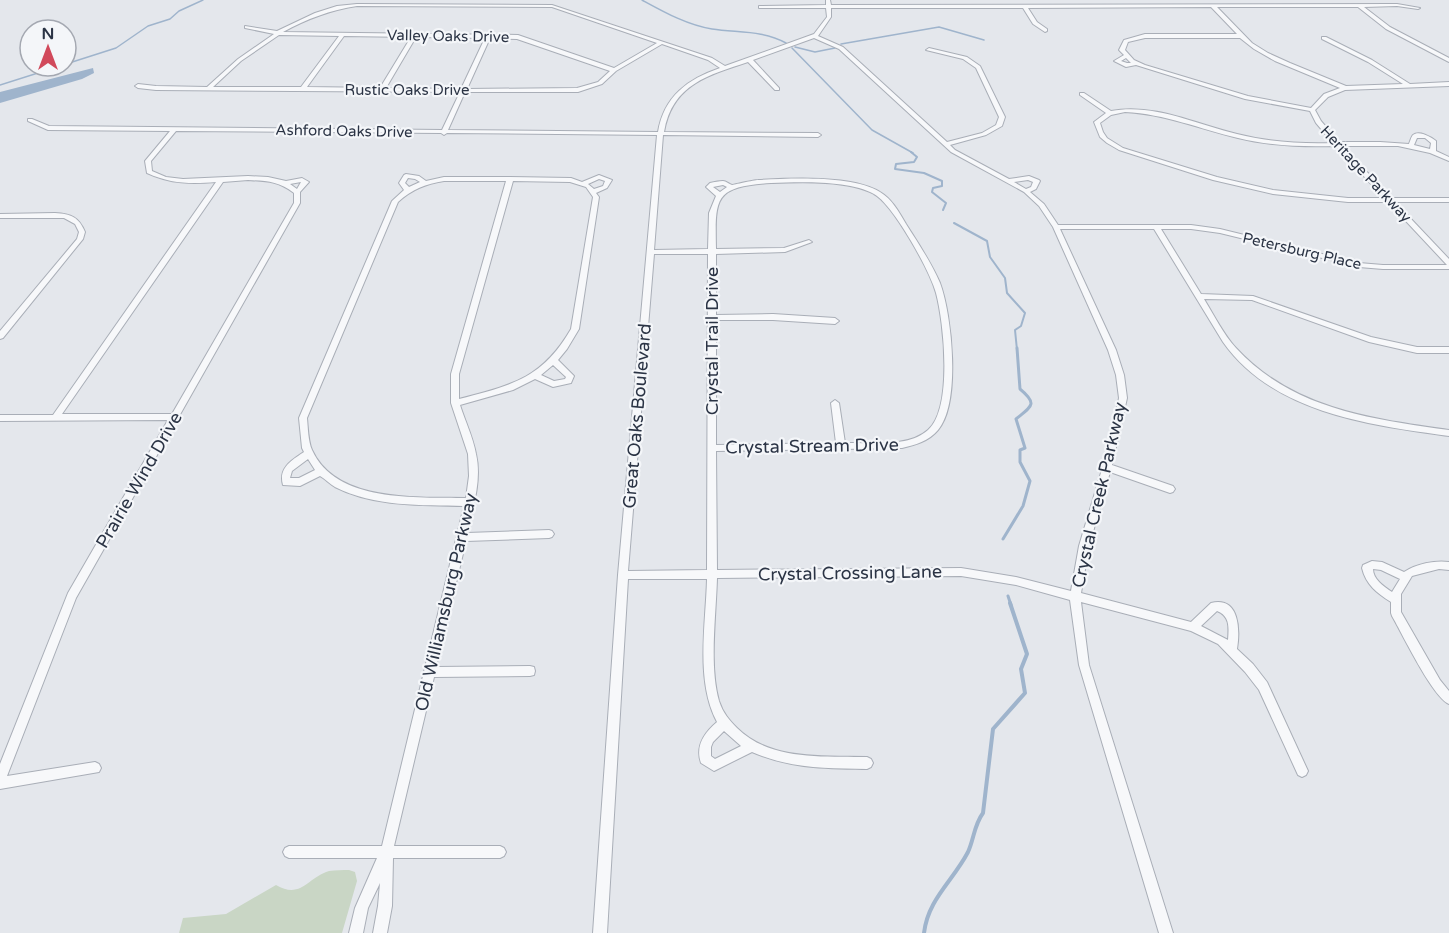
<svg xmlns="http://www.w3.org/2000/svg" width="1449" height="933" viewBox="0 0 1449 933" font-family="'Varela Round',sans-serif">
<rect width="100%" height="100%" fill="#e4e7ec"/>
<path fill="#c9d6c5" d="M349,870L355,872L357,881L342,933H179L183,918L226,914L276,885C301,900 308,877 329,871C335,870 343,870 349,870Z"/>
<path fill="#9fb4cc" d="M93,68L94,73L82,79L0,103V92Z"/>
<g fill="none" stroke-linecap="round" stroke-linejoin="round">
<path stroke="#9fb4cc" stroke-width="1.5" d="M642,0C664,12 687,25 712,29C738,33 762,30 786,43
M841,44L939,27L984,40
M795,47L815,52L835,48
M792,48L872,130L913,153
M66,64L116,48L148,26L170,19L179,11L203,0
M0,85L60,66"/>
<path stroke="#9fb4cc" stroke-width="2" d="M911,152L917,157L914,162L896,164L895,169L924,173L942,181V186L933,188L932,192L946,203L943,210
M954,223L987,241L990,257L1005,278L1007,293L1025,313L1021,326L1015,330L1017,350"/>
<path stroke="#9fb4cc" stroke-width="3" d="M1003,539L1023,506L1030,481L1020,462V450L1025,448L1016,419C1032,406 1038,404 1020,389L1017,348
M1008,596L1011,605"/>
<path stroke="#9fb4cc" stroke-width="4" d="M924,933C928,899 953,881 968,852C974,839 974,825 983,813L993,729L1025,693L1021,669L1027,654L1010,603"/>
<defs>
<path id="minor" d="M826,0H830L831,5L1397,4L1420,8L1418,9L1397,6L1364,7L1390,27L1449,58V62L1447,61L1386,29L1358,7H1217L1252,43L1268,53L1290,63L1346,86L1403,84L1368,62L1322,39V37H1326L1372,60L1410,84L1449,82V86L1345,90L1328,97L1315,110L1321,121L1339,142H1380L1409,144C1409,144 1412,135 1413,135C1419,130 1431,137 1436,141V151L1449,157V161L1430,153L1398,146H1342L1392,198H1449V202H1395L1449,259V269H1383L1359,267L1220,233L1191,229H1161L1201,294L1253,296L1371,337L1417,347H1449V353H1417L1369,342L1252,300L1204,299C1214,315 1223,334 1236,348C1292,409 1371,419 1449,430V436C1369,425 1273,413 1223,342L1154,229H1060L1116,350L1124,375L1127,398L1112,465L1173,486L1175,489L1173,492L1170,493L1110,472L1089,546L1081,593L1191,622L1211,603C1240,596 1240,631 1237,649L1253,664L1267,682L1308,771L1306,775L1302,777L1298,775L1259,690L1245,672L1218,644L1191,631L1081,602L1089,665L1173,933H1159L1079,665L1070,600L1016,585L961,576L717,578C716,616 709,666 719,701C723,713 729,720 737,728C770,761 824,756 867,757L871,759L873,763L871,767L867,769C825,768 792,769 752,752L714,771L701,763C695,746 704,733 717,722C695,681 706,623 707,579H628L607,933H593L618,575L657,135L447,133L444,135L441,133L176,131L151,161L152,171L166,177L183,179L248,176L268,177L286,181L302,178L309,182L300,192V203L76,598L7,776L95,762L99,764L101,768L99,772L0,789V764L68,593L168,420L0,421V415H53L216,182C191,184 171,184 147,173L145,161L170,131L48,130L28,121V119H32L49,126L442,130L460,92L156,90L138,88L135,86L138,84L156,86L207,87L238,59L274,34L245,28V26L277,31L315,13L337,6L357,4L552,5L712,58L725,66L814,34L827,17L826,8H759V6L826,5ZM357,6L552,7L657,43L614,68L518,35L283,32C307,19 330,10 357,6ZM1211,7L1237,34H1145L1124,40L1119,50L1124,55L1114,61L1126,67L1136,65L1245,99L1310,111L1316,123L1333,143C1300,144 1268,142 1237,134C1195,124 1154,103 1111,111L1084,93H1080V95L1106,113L1094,122L1100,137L1107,143L1119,150L1213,180L1273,194L1348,202H1388L1447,265H1383L1359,263L1220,229L1191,225H1058L1044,204L1030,192L1036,189L1040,181L1039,180L1029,176L1009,179L955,150L950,145L986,135L1002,126L1005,117L980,66L967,57L929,48L926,50L963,59L976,68L999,117L996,125L982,133L947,142L843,47L818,36L831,17V8H1023L1033,24L1045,32L1047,31V29L1037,22L1028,8ZM279,35L339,36L301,87H213L241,61ZM344,36L411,37L380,88L307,87ZM416,37L485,38L461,89L386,88ZM490,38L517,39L610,71L598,82L577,88L467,89ZM814,38L839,49L951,152L1024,192L1039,206L1053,227L1108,350L1116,375L1119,398L1109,446L1079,546L1071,591L1016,577L961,568L717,570L716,451L902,448C915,445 929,441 938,430C961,403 952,315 940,283C931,262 918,243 906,224C899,212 892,199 880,192C853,175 791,178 758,180C754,180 733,185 732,185C729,184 726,181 723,181C719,181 714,182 710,183L706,187L716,196L709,213L708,249L654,250L663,135L818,137L821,135L818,133L664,132C672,84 709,75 748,62L775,90H779V88L753,60ZM1145,38H1240L1254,49L1275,61L1340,88L1324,94L1311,108L1248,96L1145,65L1134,60L1125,50L1128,42ZM662,44L708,60L720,68C688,79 664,96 658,132L448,130L465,92H578L602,84L616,71ZM1126,58L1131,63H1127L1121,61ZM1125,112C1165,114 1200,129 1238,138C1270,146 1303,147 1336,146L1384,198H1348L1273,190L1217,177L1123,148L1107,138L1103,132L1100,123L1111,115ZM1417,138H1425L1431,143L1430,149L1414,145ZM248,180C267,181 278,181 294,193V203L172,414H62L223,182ZM1028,180L1033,182L1031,187L1026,189L1014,182ZM301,182L297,189L290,184ZM771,183C800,182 849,180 874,194C893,204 930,271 936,293C944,323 953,408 928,430C908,448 870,442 845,443L839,403L835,400L831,403L836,443L716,445V320H773L835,324L839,321L835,318L773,314L716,315V254L785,252L812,242L809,240L784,248L716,249C715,197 714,187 771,183ZM723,185L727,187L720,192L713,187ZM654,254H708L707,570L628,571ZM1217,611C1230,616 1229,627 1228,640L1201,626ZM724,731L741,746L715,759L711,756V747L713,742Z
M406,174L419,176L426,181L444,177H510L571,178L582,182L599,175L612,180L607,188L596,193L599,197L579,329L567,349L558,360L574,376L571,383L553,387L535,379L513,390L460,405C465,421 473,437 476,454C482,480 473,507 467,533L549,530L552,531L554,534L552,537L549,538L466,541L436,667L530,666L534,667L535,671L534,675L530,676L434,677L394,846H500L504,848L506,852L504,856L500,858H393L392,906L387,933H373L378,906L380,883L368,908L363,933H349L355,908L377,858H289L285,856L283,852L285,848L289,846H382L464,506C422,505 374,507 335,487C330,484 325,479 320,476L300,486L283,485C278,468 292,460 304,452L302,448L299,418L392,201L404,190L399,183L404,175ZM408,178L415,179L420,182L409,187L405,183ZM599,179L605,181L603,186L594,189L588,184ZM444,181H506L451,374V403L468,454L469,476L466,498C416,497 336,503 312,450C308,441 308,428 307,418L398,202C412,189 426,184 444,181ZM513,181L570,182L586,187L593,197L571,329C542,379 512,385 459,399V374ZM553,365L566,377L565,379L554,381L541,375ZM308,459L315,470L299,478H290L292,471Z
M55,213C71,214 79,217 85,232L83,239L3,338L0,339V331L77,239L79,232L75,224L64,218H0V214Z
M1372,561L1382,562L1404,572C1416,564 1435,560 1449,562V570L1439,569L1412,576L1401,594V612L1440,680L1449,691V704C1432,696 1403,635 1392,616L1391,613V602C1377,593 1366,585 1362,568L1363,565ZM1373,569L1381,570L1400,579L1392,592C1383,586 1373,579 1373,569Z"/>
</defs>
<use href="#minor" stroke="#a9aeb7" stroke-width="2"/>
<use href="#minor" fill="#f7f8fa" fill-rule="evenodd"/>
</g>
<g text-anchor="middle" stroke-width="4.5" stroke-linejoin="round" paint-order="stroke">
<g font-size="15" fill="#2b3445" stroke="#f4f6f9">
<text transform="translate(448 36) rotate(1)" y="5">Valley Oaks Drive</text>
<text x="407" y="95">Rustic Oaks Drive</text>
<text transform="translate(344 131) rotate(1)" y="5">Ashford Oaks Drive</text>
<text transform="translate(1366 174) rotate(47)" y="5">Heritage Parkway</text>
<text transform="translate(1302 251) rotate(13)" y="5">Petersburg Place</text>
</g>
<g font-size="18" fill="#2b3445" stroke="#f4f6f9">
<text transform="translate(712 341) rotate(-90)" y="6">Crystal Trail Drive</text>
<text transform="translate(637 416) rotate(-85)" y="6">Great Oaks Boulevard</text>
<text transform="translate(812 446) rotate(-1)" y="6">Crystal Stream Drive</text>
<text transform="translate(139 480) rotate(-60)" y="6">Prairie Wind Drive</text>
<text transform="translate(1099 495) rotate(-77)" y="6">Crystal Creek Parkway</text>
<text transform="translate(850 573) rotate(-1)" y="6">Crystal Crossing Lane</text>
<text transform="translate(446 602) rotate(-77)" y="6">Old Williamsburg Parkway</text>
</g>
</g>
<g transform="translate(48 48)"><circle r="28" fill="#f4f6f9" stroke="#a4a8b1" stroke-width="1.5"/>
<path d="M0-4.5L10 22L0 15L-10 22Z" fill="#d1495b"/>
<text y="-9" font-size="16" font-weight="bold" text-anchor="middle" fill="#2b3445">N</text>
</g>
</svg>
